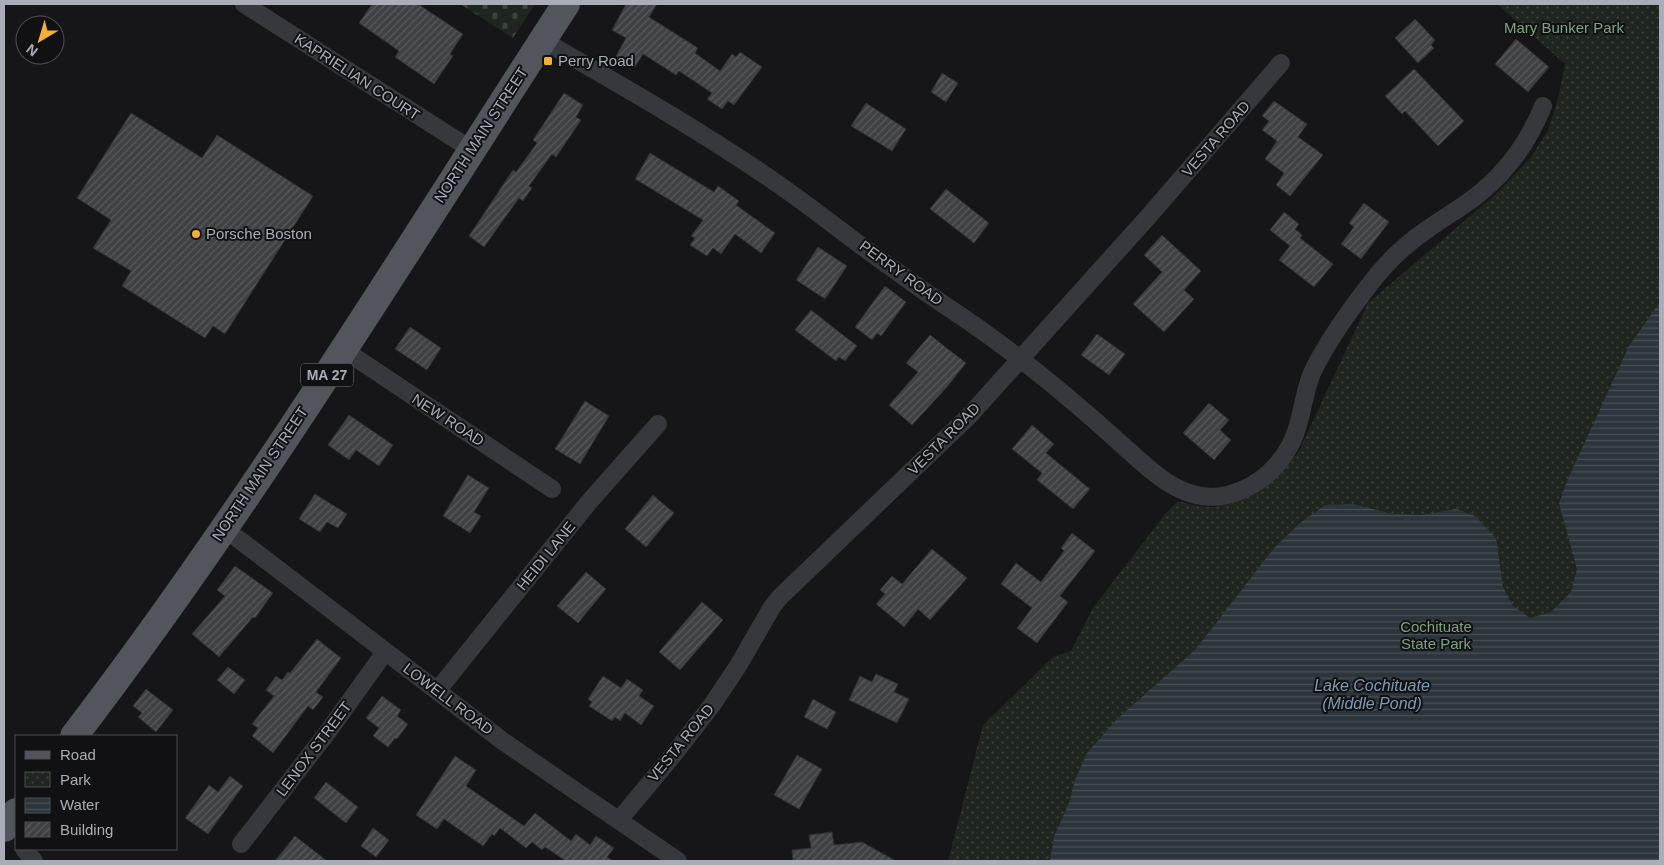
<svg xmlns="http://www.w3.org/2000/svg" width="1664" height="865" viewBox="0 0 1664 865" font-family="Helvetica,sans-serif">
<defs>
<pattern id="cemetery-stones" width="16" height="16" patternUnits="userSpaceOnUse" patternTransform="scale(1.25)"><rect width="16" height="16" fill="#1e261f"/><path d="M2 7V4a2 2 0 0 1 4 0v3zM10 15v-3a2 2 0 0 1 4 0v3z" fill="#3c433d"/></pattern>
<pattern id="park-dots" width="8" height="8" patternUnits="userSpaceOnUse" patternTransform="scale(1.25)"><rect width="8" height="8" fill="#1e261f"/><path d="M2 2h.1M6 6h.1" fill="none" stroke="#3c433d" stroke-width="1.8" stroke-linecap="round"/></pattern>
<pattern id="water-rules" width="6" height="5" patternUnits="userSpaceOnUse" patternTransform="scale(1.25)"><rect width="6" height="5" fill="#2c353c"/><path d="M0 2.5h6" fill="none" stroke="#485056"/></pattern>
<pattern id="building-hatch" width="6" height="6" patternUnits="userSpaceOnUse" patternTransform="scale(1.25)"><rect width="6" height="6" fill="#404145"/><path d="M-1 1l2-2M0 6l6-6M5 7l2-2" fill="none" stroke="#595a5e"/></pattern>
</defs>
<rect width="100%" height="100%" fill="#161618"/>
<path fill="url(#cemetery-stones)" d="M460,4H535L513,38Z"/>
<path fill="url(#park-dots)" d="M1497,4H1660V861H948L983,725L1053,657L1071,651L1093,608L1166,513L1178,501L1197,506L1214,507L1229,504L1244,498L1280,473L1291,461L1299,451L1368,303L1496,194L1531,157L1548,130L1558,99L1565,64Z"/>
<path fill="url(#water-rules)" d="M1660,302V861H1050L1054,837L1069,803L1075,780L1087,753L1117,719L1195,650L1275,547L1299,524L1325,505L1353,504L1393,514L1422,515L1456,509L1475,516L1496,538L1503,587L1513,606L1530,618L1551,612L1571,592L1577,569L1559,503L1568,479L1629,346Z"/>
<path fill="url(#building-hatch)" stroke="#303034" d="M372,4H418L463,34L450,54L453,56L434,84L395,57L399,51L359,23Z
M626,4H657L649,17L698,48L695,53L720,71L732,54L736,57L740,52L762,67L734,105L728,101L722,109L707,99L712,93L679,71L676,75L643,54L635,67L616,56L626,38L612,30Z
M1415,19L1435,40L1431,45L1434,48L1418,63L1395,38Z
M1516,39L1549,67L1528,92L1495,64Z
M1414,69L1464,121L1438,146L1405,111L1402,114L1385,96Z
M942,73L958,83L946,102L931,92Z
M564,93L583,105L576,117L581,120L556,157L552,154L529,186L532,188L523,201L519,198L484,247L469,236L513,170L516,172L537,143L533,140Z
M1274,101L1307,124L1298,137L1323,155L1290,196L1276,185L1284,173L1265,159L1277,141L1262,130L1269,121L1262,116Z
M866,103L906,129L892,151L851,126Z
M131,113L202,158L217,135L313,196L225,334L213,326L205,338L122,286L131,271L93,248L111,220L77,198Z
M650,153L714,192L718,186L739,201L736,205L775,233L761,253L735,234L721,254L713,248L707,256L690,245L695,238L691,236L703,220L635,179Z
M946,189L989,223L974,243L930,209Z
M1364,203L1389,222L1361,259L1341,244L1354,227L1349,223Z
M1284,212L1299,224L1295,229L1302,235L1300,238L1333,264L1314,287L1279,260L1290,246L1270,230Z
M1162,235L1201,271L1184,290L1194,299L1164,332L1133,304L1162,272L1144,255Z
M818,247L847,266L825,299L796,280Z
M885,286L906,302L881,336L877,333L872,340L855,327Z
M811,310L857,346L845,361L839,357L836,361L795,330Z
M410,327L441,348L427,370L395,349Z
M1097,334L1125,354L1109,375L1081,355Z
M930,335L966,363L947,387L912,425L889,405L918,372L906,363Z
M585,401L609,416L580,464L555,449Z
M1209,403L1229,420L1220,430L1231,440L1214,460L1183,433Z
M349,415L393,445L379,466L356,450L349,460L328,445Z
M1032,425L1054,444L1046,453L1090,489L1073,509L1037,480L1042,473L1012,449Z
M468,475L489,488L474,512L481,516L470,533L443,516Z
M315,494L347,514L338,528L327,522L320,532L299,519Z
M653,495L674,513L646,547L625,529Z
M1072,533L1095,551L1060,596L1068,602L1037,643L1017,628L1032,608L1001,584L1016,563L1041,582L1064,551L1061,548Z
M932,549L967,578L930,620L918,609L904,627L876,604L885,594L880,590L892,576L902,584Z
M235,566L273,593L255,618L253,617L219,657L192,634L225,596L217,590Z
M586,572L606,589L578,623L557,606Z
M702,602L723,620L680,670L659,652Z
M317,639L341,658L316,692L323,697L313,710L308,706L273,753L252,736L258,728L252,724L274,696L266,690L276,676L282,680L288,672L290,673Z
M228,667L245,680L234,694L217,680Z
M876,674L898,684L894,692L909,699L897,723L849,700L860,676L872,682Z
M603,676L621,688L627,679L643,690L639,696L654,706L641,725L625,713L620,721L615,717L612,721L589,706L592,702L588,699Z
M146,689L173,710L156,732L138,717L142,713L133,706Z
M382,696L401,710L397,716L408,724L397,739L395,738L388,747L373,736L379,728L366,718Z
M813,699L836,712L827,729L804,717Z
M797,755L822,769L799,809L774,795Z
M455,756L476,770L466,786L524,826L535,813L571,841L576,834L590,845L596,836L614,848L607,857L613,861H566L545,847L542,850L532,842L526,848L500,828L494,836L492,834L483,846L444,819L437,829L416,815Z
M230,776L243,786L208,834L185,818L209,785L218,792Z
M326,782L358,807L346,823L314,798Z
M373,828L389,840L376,857L361,846Z
M832,832L834,845L862,842L896,861H793L792,850L811,848L809,835Z
M295,836L327,861H275Z"/>
<g fill="none" stroke-linecap="round" stroke-linejoin="round">
<path stroke="#37383d" stroke-width="18" d="M244,4L472,150
M542,40C624,87 707,134 785,189C823,216 860,246 899,273C928,295 959,314 988,335C1034,368 1077,404 1119,442C1155,474 1190,513 1242,490C1269,479 1291,453 1298,425C1303,408 1305,390 1312,373C1326,343 1347,314 1367,288C1383,266 1402,247 1425,231C1443,218 1463,207 1480,193C1508,170 1530,139 1543,106
M344,350L552,489
M224,528L504,742L678,861
M437,691L589,502L658,424
M619,820L674,754L712,705L738,666L772,607L780,597L969,416L1148,217L1281,63
M241,844L327,733L385,652
M24,849L34,861"/>
<path stroke="#53555c" stroke-width="28" d="M74,736C253,502 406,251 566,4
M4,828L16,812"/>
</g>
<g fill="#f2b134" stroke="#111113" stroke-width="2">
<rect x="543" y="56" width="10" height="10" rx="2.5"/>
<circle cx="196" cy="234" r="5"/>
</g>
<g text-anchor="middle" stroke-width="4" stroke-linejoin="round" paint-order="stroke">
<rect fill="#111113" stroke="#7b7e86" stroke-width="1" x="301" y="363.5" width="52" height="23" rx="4"/>
<g font-size="14" font-weight="bold" fill="#a8adb8">
<text x="327" y="380">MA 27</text>
</g>
<g font-size="15" fill="#7fa381" stroke="#111113">
<text x="1564" y="33">Mary Bunker Park</text>
<text x="1436" y="632">Cochituate<tspan x="1436" dy="17">State Park</tspan></text>
</g>
<g font-size="15" fill="#a8adb8" stroke="#111113" text-anchor="start">
<text x="558" y="66">Perry Road</text>
<text x="206" y="239">Porsche Boston</text>
</g>
<g font-size="15" fill="#a8adb8" stroke="#111113">
<text transform="translate(357 77) rotate(33)" y="5">KAPRIELIAN COURT</text>
<text transform="translate(481 135) rotate(-57)" y="5">NORTH MAIN STREET</text>
<text transform="translate(1216 139) rotate(-49)" y="5">VESTA ROAD</text>
<text transform="translate(901 273) rotate(36)" y="5">PERRY ROAD</text>
<text transform="translate(448 420) rotate(33)" y="5">NEW ROAD</text>
<text transform="translate(944 439) rotate(-45)" y="5">VESTA ROAD</text>
<text transform="translate(260 474) rotate(-56)" y="5">NORTH MAIN STREET</text>
<text transform="translate(546 556) rotate(-51)" y="5">HEIDI LANE</text>
<text transform="translate(448 699) rotate(37)" y="5">LOWELL ROAD</text>
<text transform="translate(681 743) rotate(-51)" y="5">VESTA ROAD</text>
<text transform="translate(314 749) rotate(-53)" y="5">LENOX STREET</text>
</g>
<g font-size="16" font-style="italic" fill="#7f9bb3" stroke="#111113">
<text x="1372" y="691">Lake Cochituate<tspan x="1372" dy="18">(Middle Pond)</tspan></text>
</g>
</g>
<rect width="1664" height="865" fill="none" stroke="#a8adb8" stroke-width="10"/>
<rect x="15" y="735" width="162" height="115" fill="#111113" stroke="#4d4f55"/>
<rect x="25" y="751" width="25" height="8" fill="#53555c" stroke="#4d4f55"/>
<text x="60" y="760" font-size="15" fill="#a8adb8">Road</text>
<rect x="25" y="772" width="25" height="15" fill="url(#park-dots)" stroke="#4d4f55"/>
<text x="60" y="785" font-size="15" fill="#a8adb8">Park</text>
<rect x="25" y="798" width="25" height="15" fill="url(#water-rules)" stroke="#4d4f55"/>
<text x="60" y="810" font-size="15" fill="#a8adb8">Water</text>
<rect x="25" y="822" width="25" height="15" fill="url(#building-hatch)" stroke="#4d4f55"/>
<text x="60" y="835" font-size="15" fill="#a8adb8">Building</text>
<g transform="translate(40 40) rotate(218)"><circle r="24" fill="#111113" stroke="#4d4f55"/>
<path d="M0-4L9 19L0 12L-9 19Z" fill="#f2b134"/>
<text y="-8" font-size="14" font-weight="bold" text-anchor="middle" fill="#a8adb8">N</text>
</g>
</svg>
